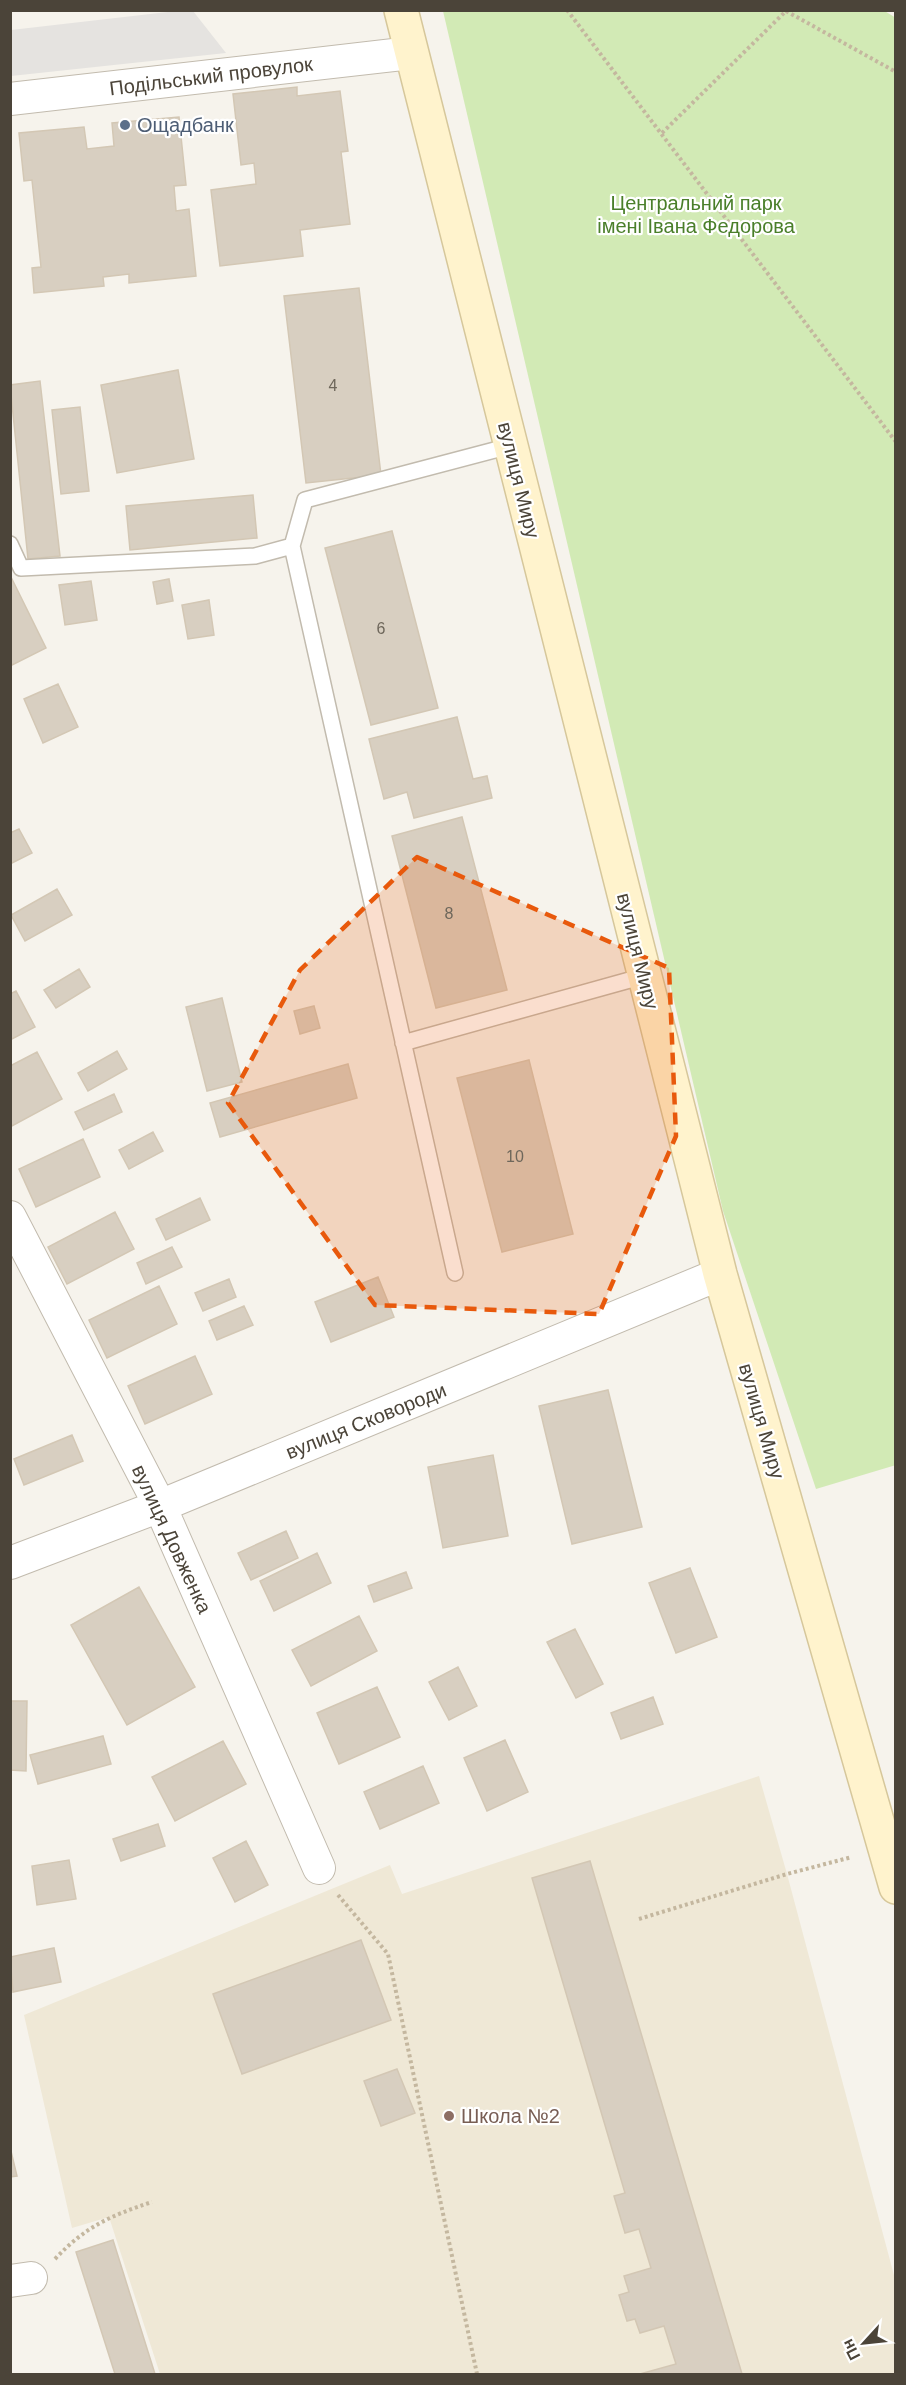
<svg xmlns="http://www.w3.org/2000/svg" width="906" height="2385" viewBox="0 0 906 2385" font-family="Arial,sans-serif">
<rect width="100%" height="100%" fill="#f6f3ec"/>
<path fill="#efe8d6" d="M759,1776L787,1874L895,2279V2374H160L109,2217L72,2228L24,2015L390,1865L402,1894Z"/>
<path fill="#d2eab5" d="M883,10L896,18V1465L816,1489L723,1211L443,11Z"/>
<path fill="#e5e3e0" d="M185,10L193,11L226,53L11,76V30Z"/>
<path fill="#d8cfc1" stroke="#d3c7b4" stroke-width="1.5" d="M297,87V96L340,91L348,151L341,152L350,224L300,230L303,256L220,266L211,190L256,184L254,163L241,165L233,94Z
M179,117L186,185L174,186L176,211L189,209L196,276L129,283V274L103,277L104,286L34,293L32,268L41,267L32,180L24,181L19,133L84,127L87,149L114,146L112,123Z
M359,288L381,475L306,483L284,296Z
M178,370L194,459L117,473L101,385Z
M40,381L60,556L28,559L10,385Z
M80,407L89,491L61,494L52,410Z
M253,495L257,538L130,550L126,506Z
M392,531L438,708L371,725L325,548Z
M10,575L46,648L12,665L10,662Z
M169,579L173,601L157,604L153,582Z
M91,581L97,620L65,625L59,585Z
M209,600L214,635L188,639L182,605Z
M58,684L78,727L43,743L24,699Z
M457,717L473,779L487,776L492,798L414,818L407,792L384,799L369,739Z
M462,817L507,990L436,1008L392,836Z
M19,829L32,853L10,864V833Z
M57,889L72,915L25,941L11,915Z
M79,969L90,987L56,1008L44,990Z
M16,991L35,1027L10,1040V994Z
M222,998L242,1082L207,1091L186,1007Z
M314,1006L320,1028L300,1034L294,1011Z
M117,1051L127,1069L88,1091L78,1073Z
M37,1052L62,1099L10,1127V1066Z
M529,1060L573,1234L502,1252L457,1078Z
M348,1064L357,1098L220,1137L210,1103Z
M114,1094L122,1112L84,1130L75,1112Z
M153,1132L163,1151L129,1169L119,1150Z
M83,1139L100,1177L36,1207L19,1169Z
M200,1198L210,1220L166,1240L156,1219Z
M115,1212L134,1249L67,1284L48,1247Z
M172,1247L182,1267L146,1284L137,1263Z
M378,1277L394,1317L331,1342L315,1302Z
M229,1279L236,1297L203,1311L195,1293Z
M159,1286L177,1324L107,1358L89,1320Z
M244,1306L253,1325L217,1340L209,1321Z
M195,1356L212,1394L145,1424L128,1386Z
M608,1390L642,1527L572,1544L539,1406Z
M72,1435L83,1461L24,1485L14,1459Z
M493,1455L508,1536L443,1548L428,1467Z
M286,1531L298,1558L251,1580L238,1553Z
M317,1553L331,1583L274,1611L260,1581Z
M690,1568L717,1637L676,1653L649,1583Z
M406,1572L412,1588L374,1602L368,1586Z
M139,1587L195,1687L127,1725L71,1625Z
M359,1616L377,1651L311,1686L292,1650Z
M575,1629L603,1684L576,1698L547,1642Z
M458,1667L477,1706L449,1720L429,1682Z
M377,1687L400,1737L339,1764L317,1713Z
M653,1697L663,1724L621,1739L611,1713Z
M10,1701H27L26,1771L10,1770Z
M103,1736L111,1764L38,1784L30,1755Z
M505,1740L528,1792L487,1811L464,1758Z
M223,1741L246,1784L175,1821L152,1777Z
M423,1766L439,1803L380,1829L364,1792Z
M158,1824L165,1846L121,1861L113,1839Z
M246,1841L268,1885L235,1902L213,1858Z
M69,1860L76,1899L37,1905L32,1866Z
M590,1861L742,2374H640L676,2364L664,2326L640,2333L635,2319L627,2321L619,2295L629,2292L624,2276L651,2268L639,2229L625,2233L614,2196L625,2193L532,1878Z
M361,1940L391,2020L242,2074L213,1994Z
M54,1948L61,1982L13,1992L10,1957Z
M397,2069L415,2113L381,2126L364,2081Z
M10,2147L17,2176L10,2177Z
M113,2240L155,2374H115L76,2252Z"/>
<g fill="none" stroke-linecap="round" stroke-linejoin="round">
<defs>
<path id="lane" d="M10,544L21,568L255,556L292,546
M403,1043L644,976
M455,1273L292,546L305,500L510,446"/>
<path id="street" d="M10,99L411,53
M10,1217L160,1506L319,1868
M10,1563L160,1506L720,1274
M10,2281L31,2278"/>
<path id="secondary" d="M401,10L720,1274L896,1887"/>
</defs>
<use href="#lane" stroke="#c2bbae" stroke-width="18"/>
<use href="#street" stroke="#c2bbae" stroke-width="34"/>
<use href="#secondary" stroke="#d6c79b" stroke-width="36"/>
<path stroke="#c4b79f" stroke-width="4" stroke-dasharray="3 3" stroke-linecap="butt" d="M567,10L896,442
M662,133L786,11L896,72
M338,1895L388,1954L477,2374
M639,1919L787,1874L852,1857
M55,2259C86,2226 110,2216 152,2202"/>
<use href="#lane" stroke="#fff" stroke-width="15"/>
<use href="#street" stroke="#fff" stroke-width="32"/>
<use href="#secondary" stroke="#fff3cd" stroke-width="33"/>
</g>
<path fill="#e8590c" fill-opacity="0.2" stroke="#e8590c" stroke-width="4.5" stroke-dasharray="12 8" stroke-linejoin="round" d="M417,857L669,968L676,1136L599,1314L375,1305L228,1103L300,970Z"/>
<circle fill="#5c6f8a" stroke="#fff" stroke-width="2" cx="125" cy="125" r="6"/>
<circle fill="#8d6e63" stroke="#fff" stroke-width="2" cx="449" cy="2116" r="6"/>
<g text-anchor="middle" stroke-width="4.5" stroke-linejoin="round" paint-order="stroke">
<g font-size="16" fill="#6e675b">
<text x="333" y="391">4</text>
<text x="381" y="634">6</text>
<text x="449" y="919">8</text>
<text x="515" y="1162">10</text>
</g>
<g font-size="20" fill="#4b4439" stroke="#fff">
<text transform="translate(211 76) rotate(-7)" y="7">Подільський провулок</text>
<text transform="translate(519 480) rotate(76)" y="7">вулиця Миру</text>
<text transform="translate(638 951) rotate(76)" y="7">вулиця Миру</text>
<text transform="translate(366 1421) rotate(-22)" y="7">вулиця Сковороди</text>
<text transform="translate(762 1421) rotate(74)" y="7">вулиця Миру</text>
<text transform="translate(172 1539) rotate(65)" y="7">вулиця Довженка</text>
</g>
<g font-size="20" fill="#4e5e75" stroke="#fff" text-anchor="start">
<text x="137" y="132">Ощадбанк</text>
</g>
<g font-size="20" fill="#4a7f2a" stroke="#fff">
<text x="696" y="210">Центральний парк<tspan x="696" dy="23">імені Івана Федорова</tspan></text>
</g>
<g font-size="20" fill="#785e54" stroke="#fff" text-anchor="start">
<text x="461" y="2123">Школа №2</text>
</g>
</g>
<rect width="906" height="2385" fill="none" stroke="#4b4439" stroke-width="24"/>
<g transform="translate(864 2343) rotate(243)" stroke="#ffffff" stroke-width="4.5" paint-order="stroke">
<path d="M0-4.5L10 22L0 15L-10 22Z" fill="#4b4439"/>
<text y="-9" font-size="16" font-weight="bold" text-anchor="middle" fill="#4b4439">Пн</text>
</g>
</svg>
